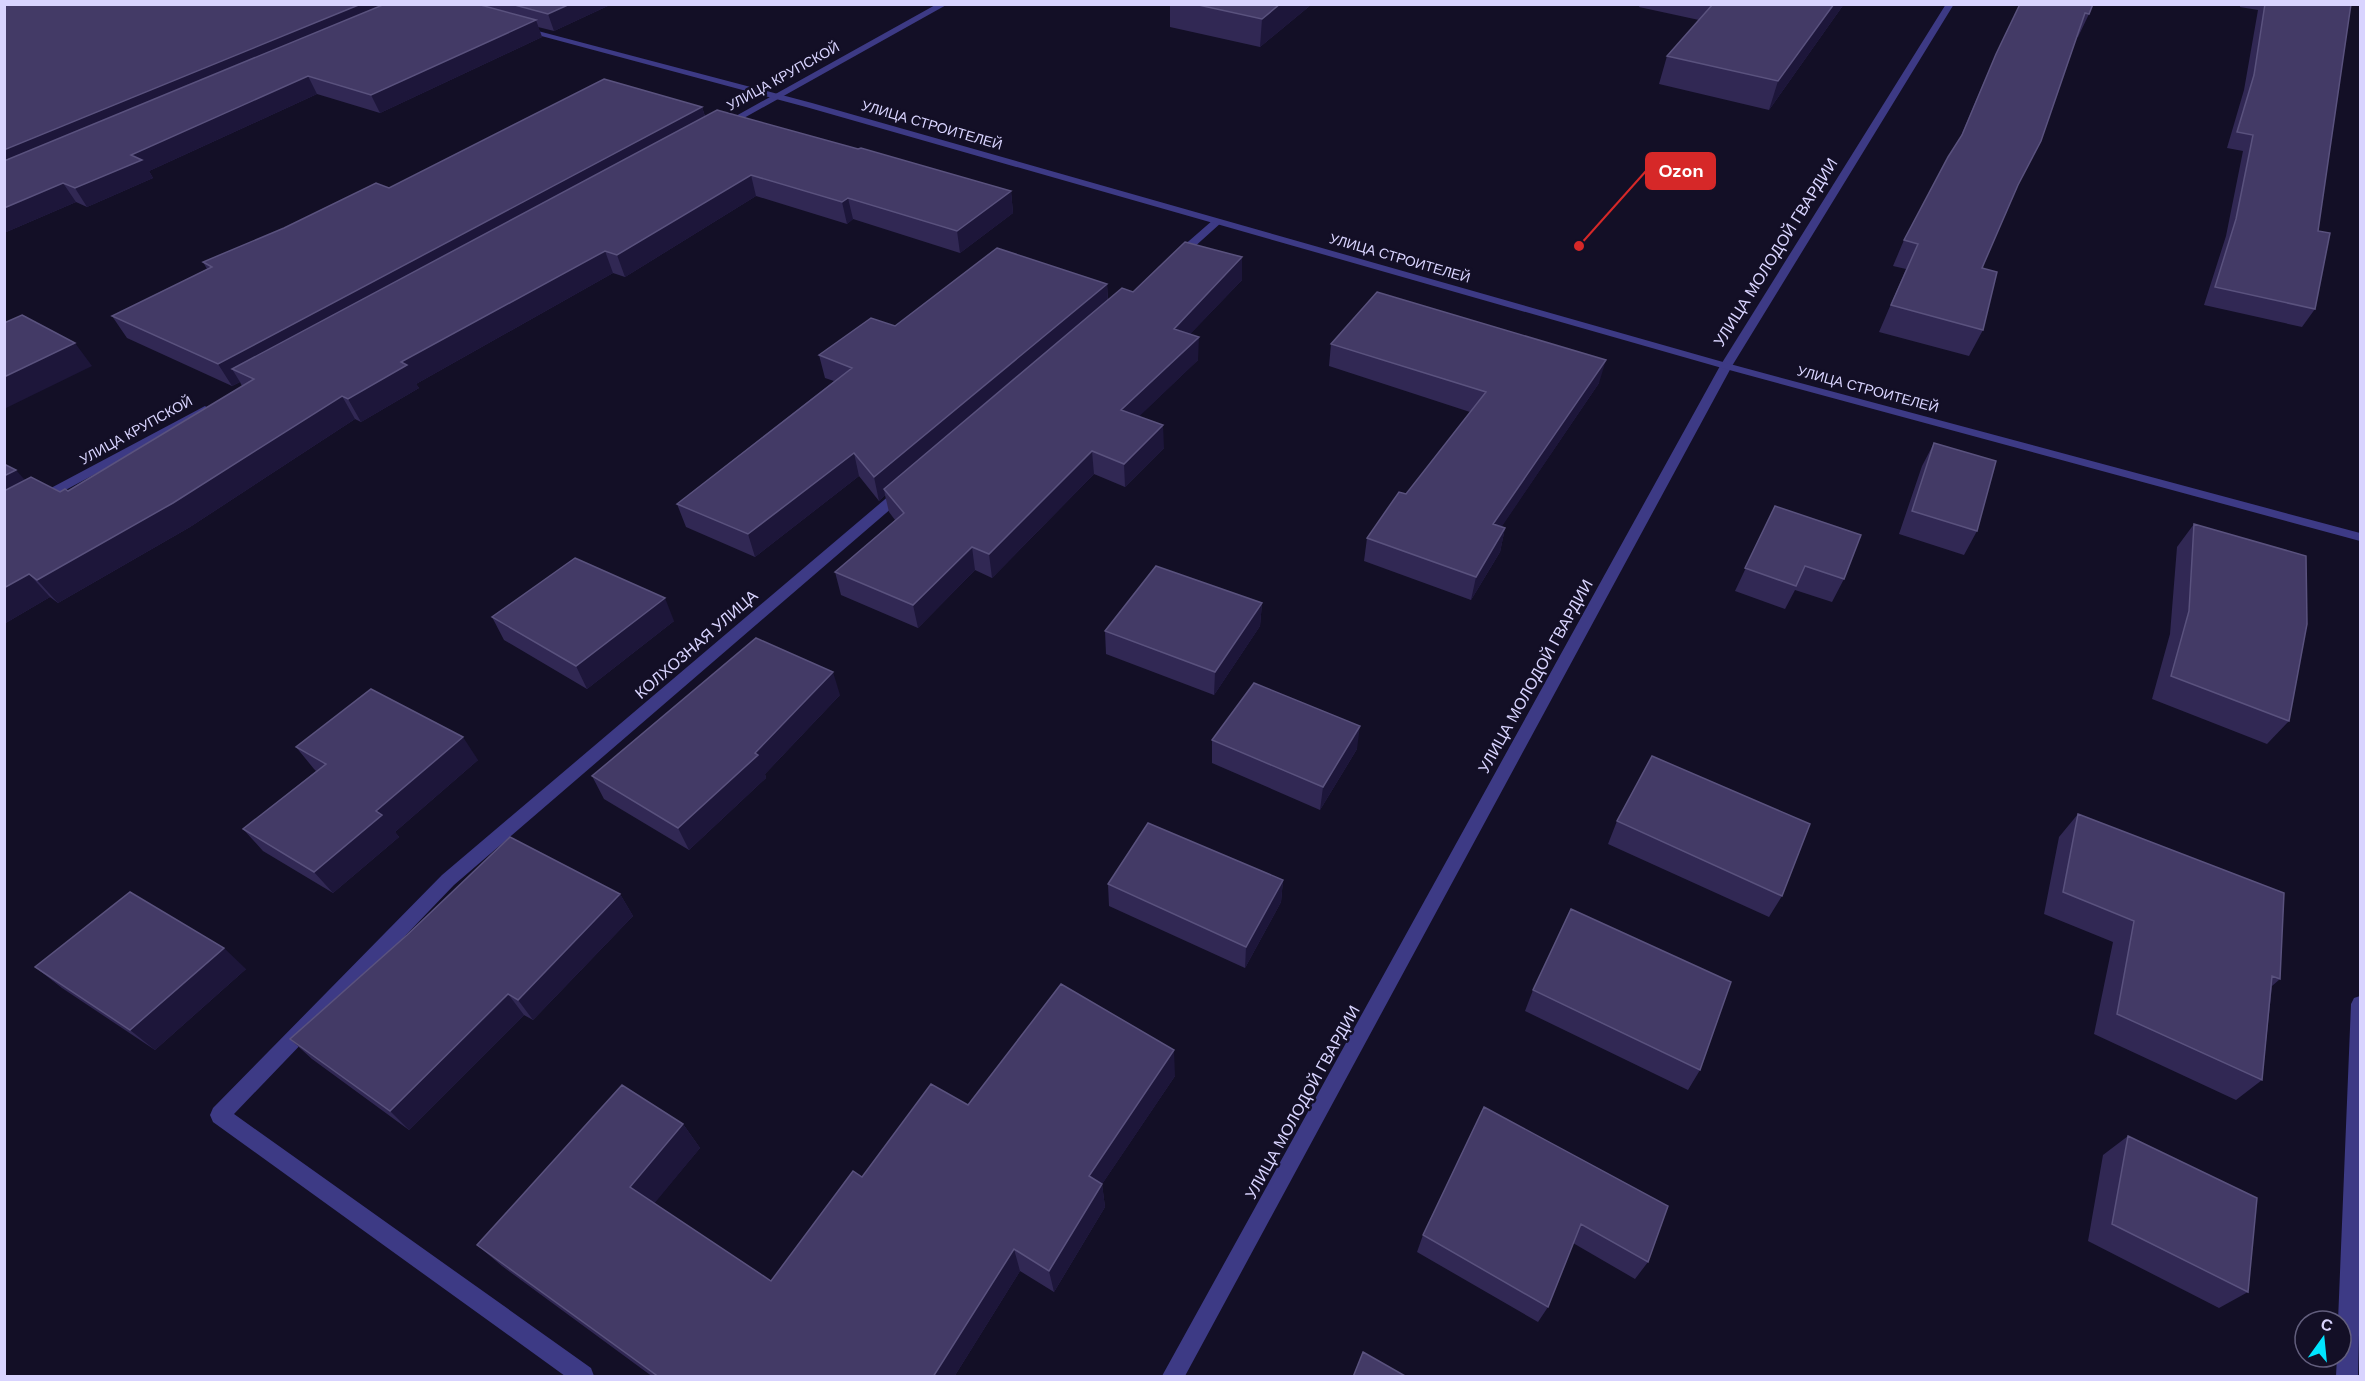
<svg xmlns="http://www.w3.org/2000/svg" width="2365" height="1381" viewBox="0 0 2365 1381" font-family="'DM Sans',sans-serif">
<rect width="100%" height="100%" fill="#130f26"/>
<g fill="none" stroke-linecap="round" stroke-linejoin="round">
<path fill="#3d3a85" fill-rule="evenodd" d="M937,4H948L726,128L718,126Z
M1946,4H1954L1732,366L1185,1376H1162L1720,366Z
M1213,220L1222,222L1182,258H1174V254Z
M205,406L211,410L209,413L4,523V513Z
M902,488L907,489L908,492L907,495L454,885L234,1114L591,1368L594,1376H565L213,1122L210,1115L213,1108L442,875L897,489Z
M2360,996V1294L2358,1376H2336L2337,1357H2341V1321H2338L2351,1004L2354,998Z"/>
<path fill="#3d3a85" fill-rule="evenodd" d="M519,26L812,103L1730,364L2360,533V541L1722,368L806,107L519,30Z"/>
</g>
<path fill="#312854" d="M4,4H612L554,31L538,27L542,37L380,113L317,94L149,171L153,178L87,207L76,202L4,233Z
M1170,4H1312L1260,47L1170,27Z
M1640,4H1844L1769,110L1659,84L1667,56L1699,20L1639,7Z
M2020,4L2089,14L2078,37H2077L2015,191L1982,268L1983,330L1969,356L1879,332L1906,269L1893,266L1904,240L1960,138L1986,77Z
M2240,4H2351L2318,231L2315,309L2302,327L2204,305L2226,236L2243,151L2227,148L2244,90L2258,10L2240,7Z
M702,107L705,116L1011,191L1013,213L960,253L853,219L847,224L756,196L625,277L613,273L416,384L419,388L361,422L355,419L190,527L58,603L50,597L4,624V464L25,480L60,492L68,491L242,386L240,382L232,386L127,338L112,316L207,269L203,262L389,188Z
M1242,257V280L1190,334L1198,360L1139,416L1164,448L1125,487L1094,474L992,578L975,570L918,628L841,595L835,572L895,520L889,512L885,495L879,501L859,476L755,557L686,527L677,504L834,381L825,378L819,355L895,326L1107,284L1108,300Z
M1331,344L1599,383L1501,527L1505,528L1500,552L1471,600L1364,561L1367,538L1406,494L1470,412L1329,366Z
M1934,443L1977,531L1964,555L1899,534L1922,466Z
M1775,506L1844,579L1832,602L1795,590L1785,609L1735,591Z
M2194,524L2289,721L2267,744L2152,699L2170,634L2177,547Z
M1262,603L1260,626L1214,695L1106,654L1105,631Z
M492,617L674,621L587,689L504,640Z
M840,695L765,774L766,778L689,850L604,799L592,776Z
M1212,740L1357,749L1320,810L1212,763Z
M296,747L478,760L395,832L399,837L333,893L263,851L243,829L316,771L314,769Z
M2078,814L2280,979L2272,986L2262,1080L2236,1100L2094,1034L2113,942L2044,914L2059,837Z
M1617,821L1782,896L1769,917L1608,844Z
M1283,880L1281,902L1245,968L1109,906L1108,884Z
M620,894L633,916L533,1020L524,1015L409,1130L312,1059L290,1039Z
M35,967L246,969L155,1050L62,988Z
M1533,990L1700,1070L1688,1090L1525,1011Z
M1175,1076L1102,1184L1105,1207L1054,1292L1020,1271L954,1377H653L502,1266L477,1245L683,1124L700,1148L654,1203L771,1281L862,1177L968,1105Z
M1484,1107L1648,1262L1635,1279L1573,1243L1548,1307L1538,1322L1417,1252L1423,1235Z
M2128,1136L2248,1292L2219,1308L2088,1241L2103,1155Z"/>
<path fill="#1d163a" d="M361,4H409L4,173V150Z
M570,4H612L554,31L548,14Z
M1280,4H1312L1260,47L1262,19Z
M1834,4H1844L1769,110L1778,81Z
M536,20L542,37L380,113L371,95Z
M308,76L317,94L149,171L153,178L87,207L75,188L131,155Z
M702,107L708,127L232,369L240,382L232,386L218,364Z
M751,175L756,196L625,277L617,255Z
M63,183L76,202L4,233V208Z
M1011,191L1013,213L960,253L957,231Z
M848,198L853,219L847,224L842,202Z
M605,251L613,273L416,384L419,388L361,422L348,399L401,362Z
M1242,257V280L1174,351V329Z
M1107,284L1108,306L884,489L885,495L879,501L874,477Z
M1199,337L1198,360L1122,433L1121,410Z
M75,343L92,366L4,409V377Z
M1606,360L1599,383L1488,547L1493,524Z
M342,396L355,419L190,527L58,603L37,580Z
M1163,425L1164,448L1125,487L1124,464Z
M1092,451L1094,474L992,578L989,554Z
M854,453L859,476L755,557L748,534Z
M16,470L36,493L4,510V476Z
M1505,528L1500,552L1471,600L1476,577Z
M972,547L975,570L918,628L913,605Z
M29,574L50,597L4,624V588Z
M665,598L674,621L587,689L576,666Z
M1262,603L1260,626L1214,695L1215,672Z
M833,672L840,695L765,774L766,778L689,850L678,828L755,753Z
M1360,726L1357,749L1320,810L1323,787Z
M463,737L478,760L395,832L399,837L333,893L314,872L376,811Z
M1283,880L1281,902L1245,968L1246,947Z
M620,894L633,916L533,1020L518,1000Z
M224,948L246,969L155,1050L130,1030Z
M508,994L524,1015L409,1130L390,1111Z
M1174,1050L1175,1076L1092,1199L1089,1176Z
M683,1124L700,1148L649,1210L630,1187Z
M1102,1184L1105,1207L1054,1292L1049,1271Z
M1014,1249L1020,1271L954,1377H933Z"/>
<path fill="#433a66" stroke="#5a527e" stroke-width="1.5" d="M4,4H361L4,150Z
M385,4H477L536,20L371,95L308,76L131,155L142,160L75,188L63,183L4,208V161Z
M511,4H570L548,14Z
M1194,4H1280L1262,19Z
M1713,4H1834L1778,81L1667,56Z
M2020,4H2093L2089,14L2085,13L2041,141L2018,185L1982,268L1997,272L1983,330L1891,305L1918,244L1904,240L1948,157L1962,135L1996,54Z
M2265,4H2351L2318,231L2330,233L2315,309L2215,287L2236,219L2253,135L2237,132L2254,75Z
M604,79L702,107L218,364L112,316L212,267L203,262L284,228L376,183L389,188Z
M717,110L858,149L861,148L1011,191L957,231L848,198L842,202L751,175L617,255L605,251L401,362L407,365L348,399L342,396L173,503L37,580L29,574L4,588V491L31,477L60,492L65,489L68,491L254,379L232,369Z
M1185,242L1242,257L1174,329L1199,337L1121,410L1163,425L1124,464L1092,451L989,554L972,547L913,605L835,572L904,513L884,489L1122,288L1133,292Z
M997,248L1107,284L874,477L854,453L748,534L677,504L852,368L819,355L871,318L895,326Z
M1377,292L1606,360L1493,524L1505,528L1476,577L1367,538L1399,492L1406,494L1486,392L1331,344Z
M22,315L75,343L4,377V323Z
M1934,443L1996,461L1977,531L1912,511Z
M4,464L16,470L4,476Z
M1775,506L1861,535L1844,579L1805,566L1796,586L1745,568Z
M2194,524L2306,556L2307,624L2289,721L2171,676L2189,611Z
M575,558L665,598L576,666L492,617Z
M1156,566L1262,603L1215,672L1105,631Z
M756,638L833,672L755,753L758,755L678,828L592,776Z
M1254,683L1360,726L1323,787L1212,740Z
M371,689L463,737L376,811L382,815L314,872L243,829L326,764L296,747Z
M1652,756L1810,824L1782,896L1617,821Z
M2078,814L2284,893L2280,979L2272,976L2262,1080L2117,1014L2134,921L2063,892Z
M1148,823L1283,880L1246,947L1108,884Z
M510,837L620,894L518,1000L508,994L390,1111L290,1039L407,935Z
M130,892L224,948L130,1030L35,967Z
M1571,909L1731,982L1700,1070L1533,990Z
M1061,984L1174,1050L1089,1176L1102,1184L1049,1271L1014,1249L933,1377H659L477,1245L622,1085L683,1124L630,1187L771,1281L853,1171L862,1177L931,1084L968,1105Z
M1484,1107L1668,1206L1648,1262L1581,1224L1548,1307L1423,1235Z
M2128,1136L2257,1198L2248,1292L2112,1224Z
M1363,1352L1407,1377H1353Z"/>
<g text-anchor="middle" stroke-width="5" stroke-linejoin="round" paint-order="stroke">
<g font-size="14" fill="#d9d4ff" stroke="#130f26">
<text transform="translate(783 76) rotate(-29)" y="5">УЛИЦА КРУПСКОЙ</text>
<text transform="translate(932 125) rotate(16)" y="5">УЛИЦА СТРОИТЕЛЕЙ</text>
<text transform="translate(1400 258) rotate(16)" y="5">УЛИЦА СТРОИТЕЛЕЙ</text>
<text transform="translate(1868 389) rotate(15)" y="5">УЛИЦА СТРОИТЕЛЕЙ</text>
<text transform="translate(136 430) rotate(-29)" y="5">УЛИЦА КРУПСКОЙ</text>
</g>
<g font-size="16" fill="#d9d4ff" stroke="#130f26">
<text transform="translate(1775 252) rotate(-58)" y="6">УЛИЦА МОЛОДОЙ ГВАРДИИ</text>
<text transform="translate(696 644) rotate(-41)" y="6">КОЛХОЗНАЯ УЛИЦА</text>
<text transform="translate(1535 676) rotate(-61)" y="6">УЛИЦА МОЛОДОЙ ГВАРДИИ</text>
<text transform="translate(1302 1102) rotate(-61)" y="6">УЛИЦА МОЛОДОЙ ГВАРДИИ</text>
</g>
</g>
<path fill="none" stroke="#d62828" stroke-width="2" d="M1579 246L1646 171"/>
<circle fill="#d62828" stroke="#130f26" stroke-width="2" cx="1579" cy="246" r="6"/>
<rect fill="#d62828" stroke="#d62828" stroke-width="2" x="1646" y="153" width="69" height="36" rx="6"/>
<g font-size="18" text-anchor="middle" font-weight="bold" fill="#fff">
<text x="1681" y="177">Ozon</text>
</g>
<rect width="2365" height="1381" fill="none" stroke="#d9d4ff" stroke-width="12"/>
<g transform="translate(2323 1339) rotate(15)"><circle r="28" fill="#130f26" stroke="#625e7d" stroke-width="1.5"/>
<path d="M0-4.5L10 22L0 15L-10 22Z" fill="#00e5ff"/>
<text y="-9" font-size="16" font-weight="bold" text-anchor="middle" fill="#d9d4ff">С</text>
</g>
</svg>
